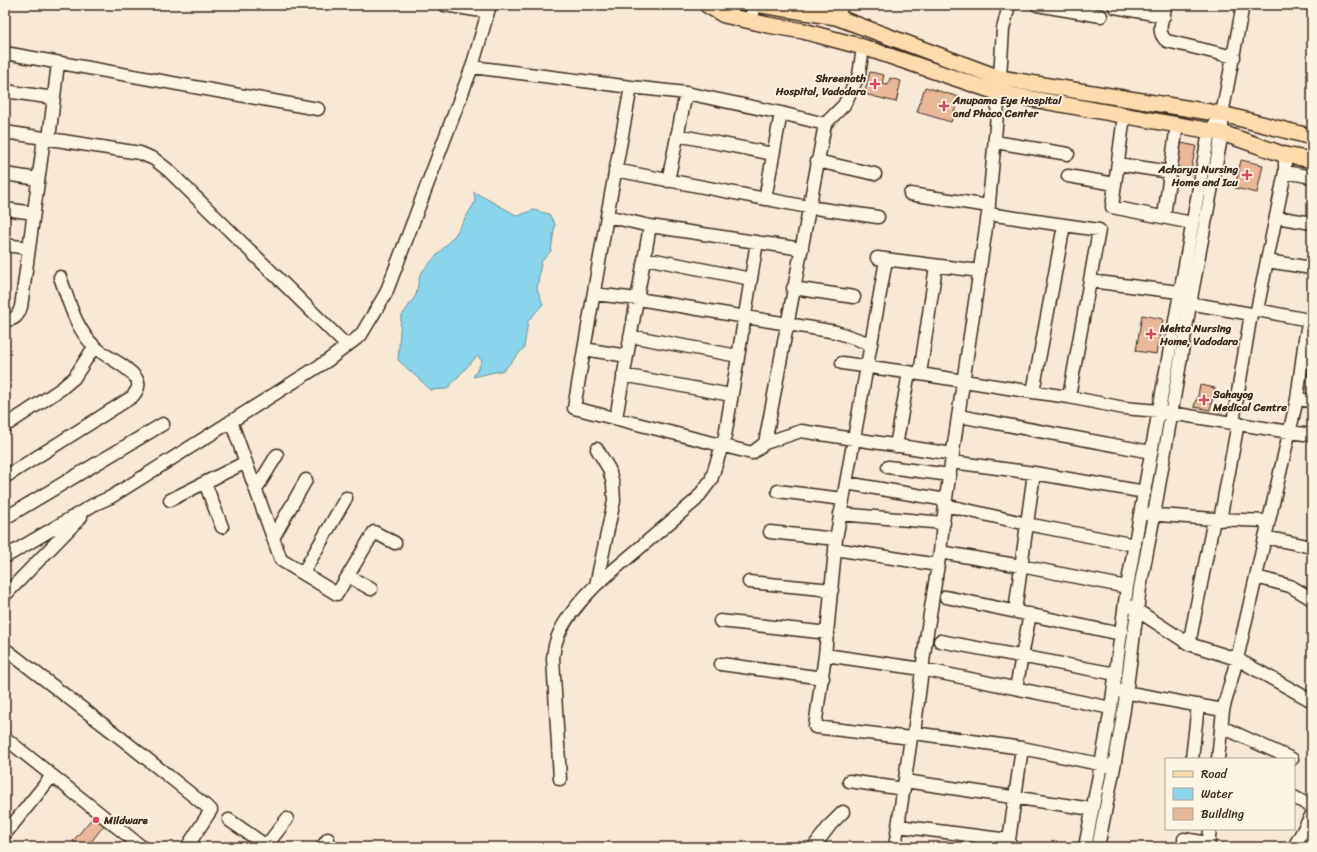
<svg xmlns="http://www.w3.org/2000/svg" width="1317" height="852" viewBox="0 0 1317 852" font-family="Sriracha,sans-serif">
<rect width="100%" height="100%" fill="#f8e9d6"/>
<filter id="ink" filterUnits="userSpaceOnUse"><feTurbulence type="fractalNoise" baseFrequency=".025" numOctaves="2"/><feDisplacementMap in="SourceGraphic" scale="8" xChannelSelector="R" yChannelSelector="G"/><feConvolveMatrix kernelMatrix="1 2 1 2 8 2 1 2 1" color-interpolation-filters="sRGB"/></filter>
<g filter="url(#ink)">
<path fill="#8ad5eb" stroke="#6a9199" d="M474,192L518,216L533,210L549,214L555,224L551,251L541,262L537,289L543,304L528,321L524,348L504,370L473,377L482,361L477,356L447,389L431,390L398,360L401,317L416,295L420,274L455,235L475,202Z"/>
<path fill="#e8b899" stroke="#3b2a1e" d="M870,72L884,75L882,84L888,85L890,78L901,81L896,102L864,94Z
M925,87L959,97L951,122L917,112Z
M1181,143L1196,146L1190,175L1176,172Z
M1241,160L1263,165L1257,193L1235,188Z
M1142,315L1163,319L1156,354L1136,351Z
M1200,385L1215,388L1210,410L1194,407L1196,400H1197Z
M94,816L105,824L87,847H80L73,841Z"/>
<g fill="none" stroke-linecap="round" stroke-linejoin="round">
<defs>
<path id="minor" d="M445,5L488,12
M1037,5L1101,16
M1166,5C1163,17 1155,33 1167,41L1234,57
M1115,7L1164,16
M728,15L732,5
M836,17L843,5
M749,21L755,5
M5,53L318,109
M472,67L631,87L607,216L574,408L752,453L765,443L825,124L844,105L859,75L863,47
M631,87L686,93L781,113
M5,91L54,98
M1124,116L1112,207L1192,223
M5,132L140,153L154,159L168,170L347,346
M677,135L773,154
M49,139L58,63
M995,142L1068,154
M817,161L875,174
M1118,164L1170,172
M615,170L808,207L878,217
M1285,172L1312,177
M5,174L38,179
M1068,176L1115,184
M668,181L686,93
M910,194L989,206
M765,199L781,113L825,124
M5,209L34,213
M988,214L1099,230L1069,397
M607,216L650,226L802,249
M1164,216L1177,125
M1276,217L1312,223
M5,245L29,248
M645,258L751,279
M877,258L980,271
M886,260L836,539L825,655L815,727L911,738
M1267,261L1312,268
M1090,281L1179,292
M793,288L854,297
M594,294L638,299L836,332L871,344
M1183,302L1251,314L1233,422
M5,320C15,320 18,316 21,307L44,138
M630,336L738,356
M584,349L627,356
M842,363L920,374L1033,392L1069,397L1124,408L1158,411L1289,432L1312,435
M920,374L936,266
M623,375L731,395
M1033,392L1064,225
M1297,399L1312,401
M959,416L1151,452
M616,418L650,226
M231,421L281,560L337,594L374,532L395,543
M5,426L61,389L74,378L94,347
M765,443L801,431L953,454
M896,446L909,372
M952,462L1034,473L1145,492
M888,467L950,475
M5,477L132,397C137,391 141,385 136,378C126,364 106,358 94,346C75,328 69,301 60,277
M205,483L222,527
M846,483L946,500
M256,489L277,455
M778,491L843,499
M170,500L246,462
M945,505L1027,524L1135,545
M840,514L944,523
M1146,514L1214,519L1269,521
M5,518L163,424
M1220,520L1238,423
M770,532L836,539
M1265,537L1312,547
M273,538L306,480
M835,549L938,565
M940,552L1021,566L1127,587
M5,557L93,505L111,497L327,361L361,335L386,293L472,67L490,5
M303,573L346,498
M348,576L371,589
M1256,577L1290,586L1312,599
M749,582L832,590
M596,585L614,501L613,484L609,469L597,449
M5,595L81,517
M946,597L1121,634
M1132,607L1189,644L1237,659L1312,701
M1015,611L1034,473
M720,621L828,633
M940,641L1116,674
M1189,644L1214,519
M5,649L122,739L211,810L187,847
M825,655L922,669L1111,708
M721,664L823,678
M1016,688L1030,614
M1119,691L1223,710
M1222,727L1292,759
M914,733L1022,748L1109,766
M5,738L142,847
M1192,759L1198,705
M1218,759L1223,710L1237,659L1297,399L1305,339L1309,320L1257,310L1285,172V155
M560,779L553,658C554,653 554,647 556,642C561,623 582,599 596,585L696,500L711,480L725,436L757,242
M849,781L904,789
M905,781L1092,809
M1294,797L1312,807
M229,820L268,847
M898,826L1009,840
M5,834L52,776
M1184,839L1208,843
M266,846L287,819
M322,847L328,839
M818,847L815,845L831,824L843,812
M895,847L911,738L914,733L926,639L940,552L945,505L988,214L999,93L1003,29L1009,5
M1008,847L1022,748
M1085,847L1101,765L1111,708L1127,587L1209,132L1214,125
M1098,847L1114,767L1124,709L1140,588L1154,515L1192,293L1222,133V114L1243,5
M1208,847L1210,829
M1294,847L1312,814"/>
<path id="major" d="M707,5L724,15L768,25L803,31L863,47L999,93L1222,133L1285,155L1312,160
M761,5L836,17L1000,78L1222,114L1312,137"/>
</defs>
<use href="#minor" stroke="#3b2a1e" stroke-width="15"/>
<use href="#major" stroke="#3b2a1e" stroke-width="18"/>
<use href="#minor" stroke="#fcf5e5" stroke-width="12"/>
<use href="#major" stroke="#fcdcac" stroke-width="15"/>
</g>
</g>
<g fill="#d1495b" stroke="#fcf5e5" stroke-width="1.5">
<path d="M873 78h4v4h4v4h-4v4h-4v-4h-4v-4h4z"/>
<path d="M942 100h4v4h4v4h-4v4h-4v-4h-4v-4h4z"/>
<path d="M1245 169h4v4h4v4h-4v4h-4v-4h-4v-4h4z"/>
<path d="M1149 328h4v4h4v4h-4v4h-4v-4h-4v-4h4z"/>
<path d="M1202 394h4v4h4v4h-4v4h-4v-4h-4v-4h4z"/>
<circle cx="96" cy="820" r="4"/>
</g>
<g text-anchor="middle" stroke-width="3.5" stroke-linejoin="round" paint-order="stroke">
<g font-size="11" font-weight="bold" fill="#3b2a1e" stroke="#fcf5e5" text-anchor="start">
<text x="866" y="82" text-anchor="end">Shreenath<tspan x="866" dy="13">Hospital, Vadodara</tspan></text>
<text x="953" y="104">Anupama Eye Hospital<tspan x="953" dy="13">and Phaco Center</tspan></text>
<text x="1238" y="173" text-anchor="end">Acharya Nursing<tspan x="1238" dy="13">Home and Icu</tspan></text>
<text x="1160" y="332">Mehta Nursing<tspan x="1160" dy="13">Home, Vadodara</tspan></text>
<text x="1213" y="398">Sahayog<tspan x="1213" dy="13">Medical Centre</tspan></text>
<text x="104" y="824">Mildware</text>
</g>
</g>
<rect width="1317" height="852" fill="none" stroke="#fcf5e5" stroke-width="20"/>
<rect x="10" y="10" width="1297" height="832" fill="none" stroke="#3b2a1e" stroke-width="1.5" filter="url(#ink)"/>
<rect x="1165" y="758" width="130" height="72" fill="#fcf5e5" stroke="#afa495"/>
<rect x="1173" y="771" width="20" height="6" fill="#fcdcac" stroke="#afa495"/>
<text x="1201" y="778" font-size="12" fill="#3b2a1e">Road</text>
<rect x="1173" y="788" width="20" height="12" fill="#8ad5eb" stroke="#afa495"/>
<text x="1201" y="798" font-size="12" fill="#3b2a1e">Water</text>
<rect x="1173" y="808" width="20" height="12" fill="#e8b899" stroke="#afa495"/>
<text x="1201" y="818" font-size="12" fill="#3b2a1e">Building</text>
</svg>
